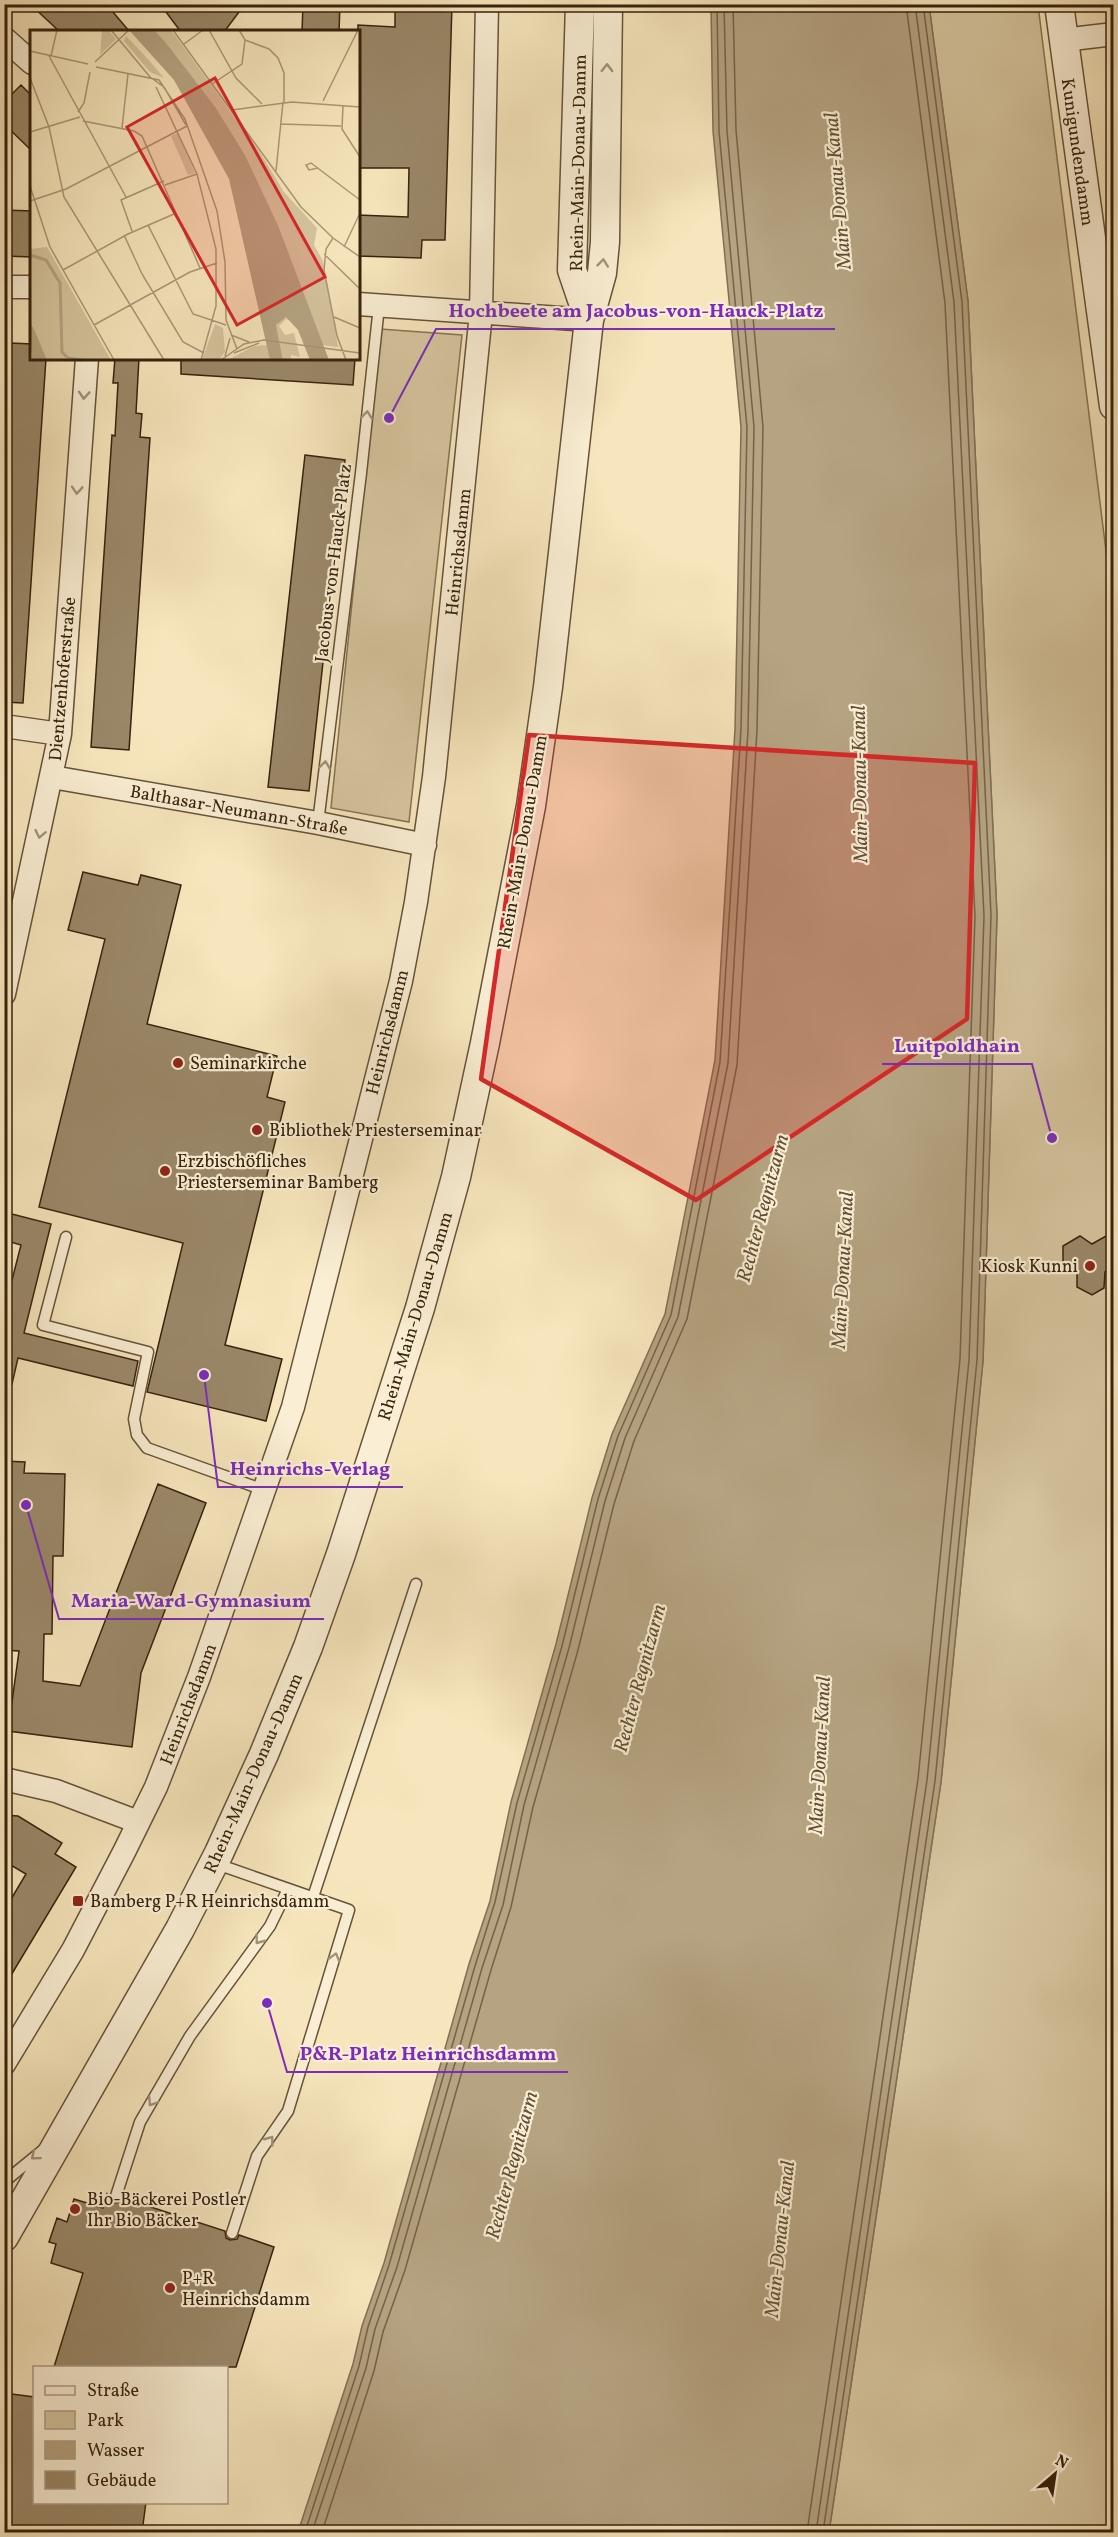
<svg xmlns="http://www.w3.org/2000/svg" width="1118" height="2537" viewBox="0 0 1118 2537" font-family="Vollkorn,serif">
<rect width="100%" height="100%" fill="#f7e6bd"/>
<filter id="stains"><feTurbulence type="fractalNoise" baseFrequency=".00333" numOctaves="4"/><feColorMatrix values="0 0 0 0 .2 0 0 0 0 .09 0 0 0 0 .02 0 0 0 .5 -.17"/></filter>
<radialGradient id="worn" r=".72"><stop offset=".6" stop-color="#630" stop-opacity="0"/><stop offset="1" stop-color="#630" stop-opacity=".3"/></radialGradient>
<path fill="#d6c59f" stroke="#867456" stroke-width="1.5" d="M929,5H1038L1114,615L1113,2532H829L941,1782L983,1361L997,915L968,301Z
M380,329L462,335L409,822L331,808Z"/>
<path fill="#b5a381" stroke="#826f53" stroke-width="1.5" d="M711,5H929L968,301L997,915L983,1361L941,1782L829,2532H298L353,2364L362,2326L384,2263L469,1964L490,1901L511,1802L556,1644L592,1498L612,1434L665,1314L715,1060L735,729L741,427L713,131Z"/>
<g fill="none" stroke-linecap="round" stroke-linejoin="round">
<path stroke="#766247" stroke-width="1.5" d="M305,2532L359,2366L368,2327L389,2265L475,1966L495,1902L517,1803L562,1646L598,1499L618,1436L671,1315L720,1062L741,729L747,427L719,131L717,4
M312,2532L366,2368L375,2329L397,2267L482,1968L503,1905L524,1805L569,1648L605,1501L625,1438L678,1317L728,1063L748,730L754,427L727,131L724,4
M322,2532L374,2371L383,2332L405,2270L491,1970L511,1907L533,1807L578,1650L614,1504L634,1441L687,1319L737,1065L757,730L763,427L736,130L733,4
M807,2532L918,1779L960,1359L975,916L945,303L906,4
M816,2532L927,1780L969,1360L984,916L954,302L915,4
M823,2532L935,1781L977,1360L991,915L962,302L923,4"/>
</g>
<path fill="#9a8869" stroke="#36220d" stroke-width="1.5" d="M30,4H106L130,32H60Z
M160,4H245L224,32H181Z
M303,4H340L339,32H302Z
M395,4H452L445,240H422L421,258L358,256V215L408,217L409,168H358V25L395,27Z
M21,85L32,96V151L4,124V102Z
M4,210L32,211V257L4,256Z
M10,343L32,344V358H46L23,703L4,702V434Z
M115,358H139L136,413L142,414L140,437L150,438L129,750L91,747L112,435L115,436L118,383H113Z
M181,358H355L353,385L181,374Z
M305,455L345,460L309,791L268,787Z
M83,872L138,885L141,875L181,885L147,1024L277,1056L267,1097L285,1102L225,1345L282,1359L266,1421L147,1392L183,1243L39,1207L105,939L68,930Z
M4,1212L51,1224L24,1333L138,1361L133,1386L18,1358L12,1384L4,1383V1311L21,1245L4,1240Z
M1113,1232V1267L1105,1272L1104,1288L1092,1295L1077,1287V1272L1063,1264V1246L1080,1236L1092,1244Z
M4,1461L25,1462L24,1473L65,1474L63,1556H53L52,1634H44L43,1681L80,1686L158,1484L206,1503L141,1673L132,1747L8,1731L19,1651L4,1650Z
M4,1815L18,1816L62,1843L55,1854L76,1867L4,1987V1911L26,1874L4,1861Z
M107,2194L110,2201L114,2203L121,2202L123,2198L225,2231L226,2238L230,2240L237,2239L239,2235L274,2247L236,2367H54L83,2273L51,2263L56,2244L49,2242L57,2218L67,2222L74,2199L103,2208Z
M4,2393L34,2397V2502H146L142,2532H4Z"/>
<g fill="none" stroke-linecap="round" stroke-linejoin="round">
<defs>
<path id="service" d="M318,823L361,473L379,306
M66,1237L43,1325L148,1352L134,1419L137,1435L147,1448L264,1490
M214,1863L349,1910L288,2111L257,2156L232,2233
M313,1897L416,1584
M4,2182L43,2150
M116,2196L140,2122L190,2036L270,1926L288,1889"/>
<path id="minor" d="M4,38L32,63
M1063,40L1114,34
M4,287H32
M358,304L589,320
M4,726L60,734
M52,777L318,823L425,845
M4,994L60,734L87,358
M4,1779L56,1791L138,1822
M4,2064L73,1950L124,1852L156,1787L199,1677L293,1407L401,981L416,902L434,777L481,313L487,4"/>
<path id="tertiary" d="M580,4L572,270L589,320
M1059,4L1114,406
M4,2237L180,1929L219,1853L264,1754L308,1647L341,1554L420,1308L456,1177L485,1043L531,806L548,687L589,320L602,273L605,242L608,4"/>
</defs>
<use href="#service" stroke="#665339" stroke-width="13"/>
<use href="#minor" stroke="#665339" stroke-width="25"/>
<use href="#tertiary" stroke="#665339" stroke-width="31"/>
<use href="#service" stroke="#faefd4" stroke-width="10"/>
<use href="#minor" stroke="#faefd4" stroke-width="22"/>
<use href="#tertiary" stroke="#faefd4" stroke-width="28"/>
</g>
<defs><path id="oneway-chevron" d="M-2-3.5L2.5 0L-2 3.5" fill="none" stroke-width="1.6" stroke-linecap="round" stroke-linejoin="round" transform="scale(1.5)"/></defs>
<g stroke="#a2937a">
<use href="#oneway-chevron" transform="translate(607 68) rotate(-89)"/>
<use href="#oneway-chevron" transform="translate(603 263) rotate(-84)"/>
<use href="#oneway-chevron" transform="translate(84 395) rotate(94)"/>
<use href="#oneway-chevron" transform="translate(367 415) rotate(-84)"/>
<use href="#oneway-chevron" transform="translate(77 490) rotate(94)"/>
<use href="#oneway-chevron" transform="translate(325 765) rotate(-83)"/>
<use href="#oneway-chevron" transform="translate(40 834) rotate(102)"/>
<use href="#oneway-chevron" transform="translate(259 1940) rotate(127)"/>
<use href="#oneway-chevron" transform="translate(335 1957) rotate(-74)"/>
<use href="#oneway-chevron" transform="translate(152 2102) rotate(123)"/>
<use href="#oneway-chevron" transform="translate(270 2140) rotate(-53)"/>
<use href="#oneway-chevron" transform="translate(35 2156) rotate(140)"/>
</g>
<path fill="#d62828" fill-opacity="0.2" stroke="#d62828" stroke-width="4.5" stroke-linejoin="round" d="M529,735L975,763L967,1019L696,1200L481,1079Z"/>
<g fill="#8f2418" stroke="#faefd4" stroke-width="2">
<circle cx="178" cy="1063" r="6"/>
<circle cx="257" cy="1130" r="6"/>
<circle cx="165" cy="1171" r="6"/>
<circle cx="1090" cy="1266" r="6"/>
<rect x="72" y="1895" width="12" height="12" rx="3"/>
<circle cx="75" cy="2209" r="6"/>
<circle cx="170" cy="2288" r="6"/>
</g>
<g text-anchor="middle" stroke-width="4.5" stroke-linejoin="round" paint-order="stroke">
<g font-size="18" fill="#36220d" stroke="#faefd4">
<text transform="translate(1078 152) rotate(82)" y="6">Kunigundendamm</text>
<text transform="translate(578 163) rotate(-89)" y="6">Rhein-Main-Donau-Damm</text>
<text transform="translate(458 552) rotate(-84)" y="6">Heinrichsdamm</text>
<text transform="translate(333 563) rotate(-83)" y="6">Jacobus-von-Hauck-Platz</text>
<text transform="translate(62 679) rotate(-85)" y="6">Dientzenhoferstraße</text>
<text transform="translate(239 810) rotate(10)" y="6">Balthasar-Neumann-Straße</text>
<text transform="translate(522 842) rotate(-80)" y="6">Rhein-Main-Donau-Damm</text>
<text transform="translate(387 1032) rotate(-76)" y="6">Heinrichsdamm</text>
<text transform="translate(415 1316) rotate(-73)" y="6">Rhein-Main-Donau-Damm</text>
<text transform="translate(188 1704) rotate(-69)" y="6">Heinrichsdamm</text>
<text transform="translate(253 1773) rotate(-66)" y="6">Rhein-Main-Donau-Damm</text>
</g>
<g font-size="18" fill="#36220d" stroke="#faefd4" text-anchor="start">
<text x="190" y="1069">Seminarkirche</text>
<text x="269" y="1136">Bibliothek Priesterseminar</text>
<text x="177" y="1167">Erzbischöfliches<tspan x="177" dy="21">Priesterseminar Bamberg</tspan></text>
<text x="1078" y="1272" text-anchor="end">Kiosk Kunni</text>
<text x="90" y="1907">Bamberg P+R Heinrichsdamm</text>
<text x="87" y="2205">Bio-Bäckerei Postler<tspan x="87" dy="21">Ihr Bio Bäcker</tspan></text>
<text x="182" y="2284">P+R<tspan x="182" dy="21">Heinrichsdamm</tspan></text>
</g>
<g font-size="20" font-style="italic" fill="#624f36" stroke="#faefd4">
<text transform="translate(837 191) rotate(-95)" y="7">Main-Donau-Kanal</text>
<text transform="translate(859 784) rotate(-91)" y="7">Main-Donau-Kanal</text>
<text transform="translate(762 1208) rotate(-75)" y="7">Rechter Regnitzarm</text>
<text transform="translate(842 1270) rotate(-87)" y="7">Main-Donau-Kanal</text>
<text transform="translate(639 1678) rotate(-75)" y="7">Rechter Regnitzarm</text>
<text transform="translate(819 1755) rotate(-87)" y="7">Main-Donau-Kanal</text>
<text transform="translate(511 2165) rotate(-75)" y="7">Rechter Regnitzarm</text>
<text transform="translate(779 2239) rotate(-84)" y="7">Main-Donau-Kanal</text>
</g>
</g>
<g transform="translate(30 30)">
<rect width="330" height="330" fill="#f7e6bd"/>
<path d="M72,0H78L86,9L70,25ZM124,0H140L144,4L229,121L254,162L287,198L284,215L293,231L308,317L293,315L248,195L215,125L186,78ZM96,6L116,27L134,48L120,42L94,11ZM148,103L165,143L158,145L141,106ZM17,217L81,330H17L0,294V219ZM253,288H259L263,292L256,289L249,296L255,305L264,303L270,327L261,325V330H253L246,295ZM185,294L193,298L195,322L189,330H172ZM238,315L240,330H198L224,316Z" fill="#d6c59f"/>
<path d="M99,0H124L136,13L186,78L215,125L248,195L299,330H280L268,300L256,287L246,295L253,330H240L199,149L144,50ZM0,294L3,297L17,330H2Z" fill="#b5a381"/>
<path fill="none" stroke="#b5a381" stroke-width="3" d="M0,225L16,230L30,253L32,322L38,328L52,330"/>
<path fill="none" stroke="#aa9877" stroke-width="1.5" d="M81,0L120,47L134,57L156,95M143,0L271,177L303,208L330,227M179,0L206,48L232,74M209,0L215,10L239,19L248,28L254,43V72M154,14L173,0M0,21L58,34M19,26L96,167M21,26L27,0M65,32L99,0M66,37L129,50L155,89L187,181L195,232L196,290L207,319M0,48L19,97L34,167L134,330M182,54L212,34L215,10M126,57L167,144L186,219V276L171,330M293,71L328,0M313,76L312,99L330,127M202,80L262,72L330,77M48,82L54,73L60,42M53,91L104,101L112,106L170,238M251,94L311,96M92,98L98,44M0,102L50,87M288,138L279,140L276,135L281,133L330,170M246,141L253,72M135,155L167,144M0,156L20,217L84,330M0,171L36,159L157,96M118,195L163,284L196,295M102,201L91,170L134,151M94,205L112,244L153,312L174,323M303,208L296,219L294,240L307,306L316,330M314,217L330,183M294,224L330,259M33,240L98,204L144,184M304,287L330,298M64,295L160,242L187,233M201,305L219,312M204,323L229,313M195,326L200,308M191,330L214,314L234,310L330,323"/>
<path fill="#d62828" fill-opacity="0.15" stroke="#d62828" stroke-width="3" d="M185,48L295,247L207,295L97,97Z"/>
<rect width="330" height="330" fill="none" stroke="#36220d" stroke-width="3"/>
</g>
<path fill="none" stroke="#7b2cbf" stroke-width="2" d="M389 418L436 329H835M1052 1138L1032 1064H882M204 1375L218 1487H403M26 1505L59 1619H324M267 2003L287 2072H568"/>
<g fill="#7b2cbf" stroke="#faefd4" stroke-width="2">
<circle cx="389" cy="418" r="6"/>
<circle cx="1052" cy="1138" r="6"/>
<circle cx="204" cy="1375" r="6"/>
<circle cx="26" cy="1505" r="6"/>
<circle cx="267" cy="2003" r="6"/>
</g>
<g font-size="20" text-anchor="middle" font-weight="bold" fill="#7b2cbf" stroke="#faefd4" stroke-width="4.5" stroke-linejoin="round" paint-order="stroke">
<text x="636" y="317">Hochbeete am Jacobus-von-Hauck-Platz</text>
<text x="957" y="1052">Luitpoldhain</text>
<text x="310" y="1475">Heinrichs-Verlag</text>
<text x="191" y="1607">Maria-Ward-Gymnasium</text>
<text x="428" y="2060">P&amp;R-Platz Heinrichsdamm</text>
</g>
<rect width="1118" height="2537" fill="none" stroke="#f7e6bd" stroke-width="24"/>
<rect x="6" y="6" width="1106" height="2525" fill="none" stroke="#36220d" stroke-width="3"/>
<rect x="12" y="12" width="1094" height="2513" fill="none" stroke="#36220d" stroke-width="1.5"/>
<rect x="33" y="2366" width="195" height="138" fill="#faefd4" stroke="#ac9d84" stroke-width="1.5"/>
<rect x="45" y="2386" width="30" height="9" fill="#faefd4" stroke="#ac9d84" stroke-width="1.5"/>
<text x="87" y="2396" font-size="18" fill="#36220d">Straße</text>
<rect x="45" y="2411" width="30" height="18" fill="#d6c59f" stroke="#ac9d84" stroke-width="1.5"/>
<text x="87" y="2426" font-size="18" fill="#36220d">Park</text>
<rect x="45" y="2441" width="30" height="18" fill="#b5a381" stroke="#ac9d84" stroke-width="1.5"/>
<text x="87" y="2456" font-size="18" fill="#36220d">Wasser</text>
<rect x="45" y="2471" width="30" height="18" fill="#9a8869" stroke="#ac9d84" stroke-width="1.5"/>
<text x="87" y="2486" font-size="18" fill="#36220d">Gebäude</text>
<g transform="translate(1055 2474) rotate(29)" stroke="#faefd4" stroke-width="4.5" paint-order="stroke">
<path d="M0-4.5L10 22L0 15L-10 22Z" fill="#36220d"/>
<text y="-9" font-size="16" font-weight="bold" text-anchor="middle" fill="#36220d">N</text>
</g>
<rect width="100%" height="100%" filter="url(#stains)"/>
<rect width="100%" height="100%" fill="url(#worn)"/>
</svg>
